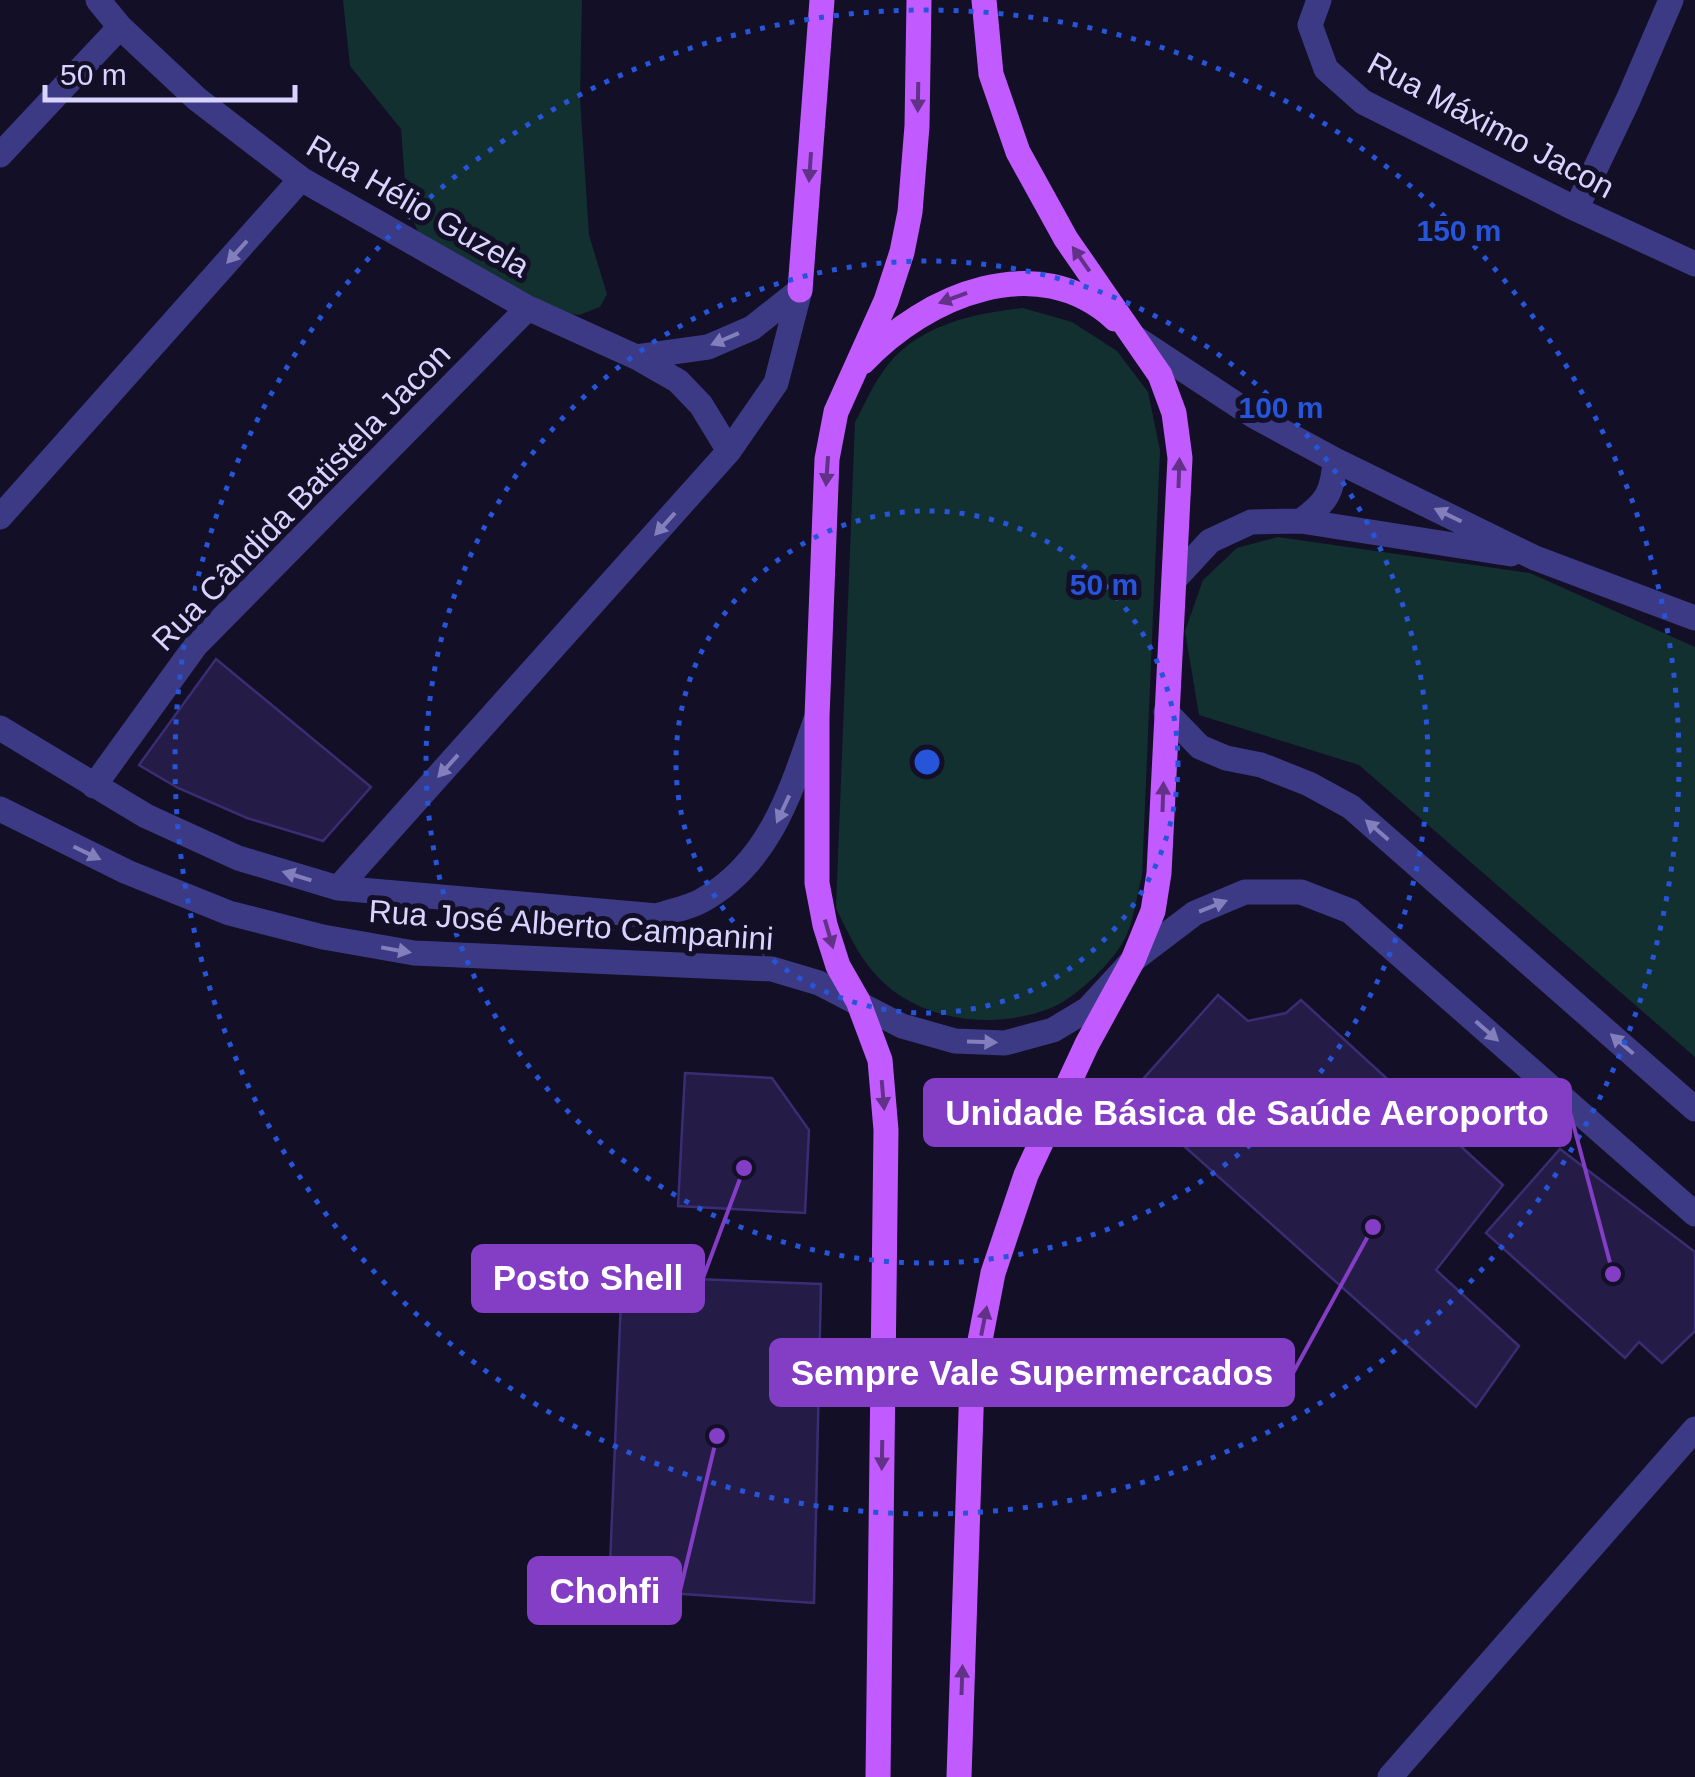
<svg xmlns="http://www.w3.org/2000/svg" width="1695" height="1777" viewBox="0 0 1695 1777" font-family="Helvetica,sans-serif">
<rect width="100%" height="100%" fill="#130f26"/>
<path fill="#12302f" d="M343,0H582L580,98L589,235L607,294L600,307L579,315L495,304L426,248L407,208L401,129L350,66Z
M1023,308L1072,322L1117,351L1148,392L1160,450L1142,876C1136,896 1134,924 1123,942C1111,964 1074,999 1051,1008C998,1029 928,1023 885,984C861,962 850,937 836,908L855,422C864,406 871,388 882,373C913,326 971,314 1023,308Z
M1278,537L1530,573L1695,647V1057L1359,765L1199,715L1185,631L1203,580L1237,548Z"/>
<path fill="#241b47" stroke="#3b2d73" stroke-width="2.5" d="M216,659L371,787L323,841L247,818L178,788L139,765Z
M1218,995L1248,1021L1286,1013L1301,1000L1503,1185L1436,1270L1519,1346L1476,1407L1128,1096Z
M685,1073L772,1078L809,1130L805,1213L678,1206Z
M1560,1149L1695,1252V1331L1662,1363L1639,1342L1625,1358L1486,1233Z
M622,1276L821,1284L814,1603L609,1589Z"/>
<g fill="none" stroke-linecap="round" stroke-linejoin="round">
<path stroke="#3d3a85" stroke-width="25" d="M98,0L120,27L197,99L301,179L528,308L636,357L678,381L701,405L729,451
M1319,0L1310,25L1326,69L1363,102L1576,209L1695,264
M0,155L120,27
M1576,209L1628,100L1671,0
M1137,339L1254,416L1335,460L1535,558L1695,618
M636,357L708,347L752,328L800,290
M0,517L301,179
M1301,521C1327,502 1333,492 1335,460
M1174,580L1210,541L1251,522L1301,521L1511,554
M1166,712L1200,747L1226,758L1261,765L1309,784L1351,807L1695,1109
M0,728L146,816L238,858L338,888L657,916C671,911 688,908 701,901C770,863 791,791 815,722
M94,786L196,645L528,308
M0,809L127,872L229,913L323,937L414,953L772,969L819,983L902,1026L955,1041L1005,1043L1053,1030L1088,1009L1133,960L1195,913L1245,892H1301L1350,911L1695,1214
M338,888L729,451L776,383L800,290
M1390,1777L1695,1429"/>
<path stroke="#c25bff" stroke-width="25" d="M800,290L822,0
M863,362C926,295 1038,248 1115,319
M878,1777L886,1130L880,1060L858,1001L838,966L825,925L817,883V717L827,459L836,412L886,301L902,252L910,212L917,126L919,0
M959,1777L972,1382L993,1273L1026,1175L1087,1044L1133,960L1153,911L1159,873L1180,458L1174,413L1160,375L1066,239L1018,152L991,74L984,0"/>
</g>
<defs><path id="oneway-solid" d="M-6-.8H1V-3.2L6.5 0L1 3.2V.8H-6Z" transform="scale(2.5)"/></defs>
<g fill="#623188">
<use href="#oneway-solid" transform="translate(918 97) rotate(91)"/>
<use href="#oneway-solid" transform="translate(810 167) rotate(94)"/>
<use href="#oneway-solid" transform="translate(1081 259) rotate(-125)"/>
<use href="#oneway-solid" transform="translate(953 298) rotate(160)"/>
<use href="#oneway-solid" transform="translate(827 471) rotate(94)"/>
<use href="#oneway-solid" transform="translate(1179 473) rotate(-88)"/>
<use href="#oneway-solid" transform="translate(1163 797) rotate(-88)"/>
<use href="#oneway-solid" transform="translate(829 934) rotate(74)"/>
<use href="#oneway-solid" transform="translate(883 1095) rotate(85)"/>
<use href="#oneway-solid" transform="translate(984 1321) rotate(-79)"/>
<use href="#oneway-solid" transform="translate(882 1455) rotate(91)"/>
<use href="#oneway-solid" transform="translate(962 1680) rotate(-88)"/>
</g>
<g fill="#837fbc">
<use href="#oneway-solid" transform="translate(237 252) rotate(132)"/>
<use href="#oneway-solid" transform="translate(725 339) rotate(157)"/>
<use href="#oneway-solid" transform="translate(1448 515) rotate(-154)"/>
<use href="#oneway-solid" transform="translate(665 524) rotate(132)"/>
<use href="#oneway-solid" transform="translate(448 766) rotate(132)"/>
<use href="#oneway-solid" transform="translate(783 809) rotate(115)"/>
<use href="#oneway-solid" transform="translate(1377 830) rotate(-139)"/>
<use href="#oneway-solid" transform="translate(87 853) rotate(26)"/>
<use href="#oneway-solid" transform="translate(297 876) rotate(-163)"/>
<use href="#oneway-solid" transform="translate(1213 906) rotate(-22)"/>
<use href="#oneway-solid" transform="translate(396 950) rotate(10)"/>
<use href="#oneway-solid" transform="translate(1487 1031) rotate(41)"/>
<use href="#oneway-solid" transform="translate(982 1042) rotate(2)"/>
<use href="#oneway-solid" transform="translate(1622 1044) rotate(-139)"/>
</g>
<g fill="none" stroke="#2655da" stroke-width="5" stroke-dasharray="5 10">
<circle cx="927" cy="762" r="251"/>
<circle cx="927" cy="762" r="501"/>
<circle cx="927" cy="762" r="752"/>
</g>
<g text-anchor="middle" stroke-width="10" stroke-linejoin="round" paint-order="stroke">
<g font-size="32" fill="#d9d4ff" stroke="#130f26">
<text transform="translate(1491 125) rotate(28)" y="11">Rua Máximo Jacon</text>
<text transform="translate(418 206) rotate(30)" y="11">Rua Hélio Guzela</text>
<text transform="translate(301 497) rotate(-46)" y="11">Rua Cândida Batistela Jacon</text>
<text transform="translate(571 925) rotate(4)" y="11">Rua José Alberto Campanini</text>
</g>
</g>
<circle cx="927" cy="762" r="15" fill="#2655da" stroke="#130f26" stroke-width="5"/>
<g font-size="30" text-anchor="middle" font-weight="bold" fill="#2655da" stroke="#130f26" stroke-width="10" stroke-linejoin="round" paint-order="stroke">
<text x="1459" y="241">150 m</text>
<text x="1281" y="418">100 m</text>
<text x="1104" y="595">50 m</text>
</g>
<path fill="none" stroke="#843dc5" stroke-width="4" d="M1613 1274L1570 1112M744 1168L703 1278M1373 1227L1293 1373M717 1436L680 1591"/>
<g fill="#843dc5" stroke="#130f26" stroke-width="4">
<circle cx="1613" cy="1274" r="10"/>
<circle cx="744" cy="1168" r="10"/>
<circle cx="1373" cy="1227" r="10"/>
<circle cx="717" cy="1436" r="10"/>
</g>
<g fill="#843dc5" stroke="#843dc5" stroke-width="4">
<rect x="925" y="1080" width="645" height="65" rx="10"/>
<rect x="473" y="1246" width="230" height="65" rx="10"/>
<rect x="771" y="1340" width="522" height="65" rx="10"/>
<rect x="529" y="1558" width="151" height="65" rx="10"/>
</g>
<g font-size="35" text-anchor="middle" font-weight="bold" fill="#fff">
<text x="1247" y="1125">Unidade Básica de Saúde Aeroporto</text>
<text x="588" y="1290">Posto Shell</text>
<text x="1032" y="1385">Sempre Vale Supermercados</text>
<text x="605" y="1603">Chohfi</text>
</g>
<path d="M45 85v15h250v-15" fill="none" stroke="#d9d4ff" stroke-width="5"/>
<text x="60" y="85" font-size="30" fill="#d9d4ff" stroke="#130f26" stroke-width="8" paint-order="stroke">50 m</text>
</svg>
